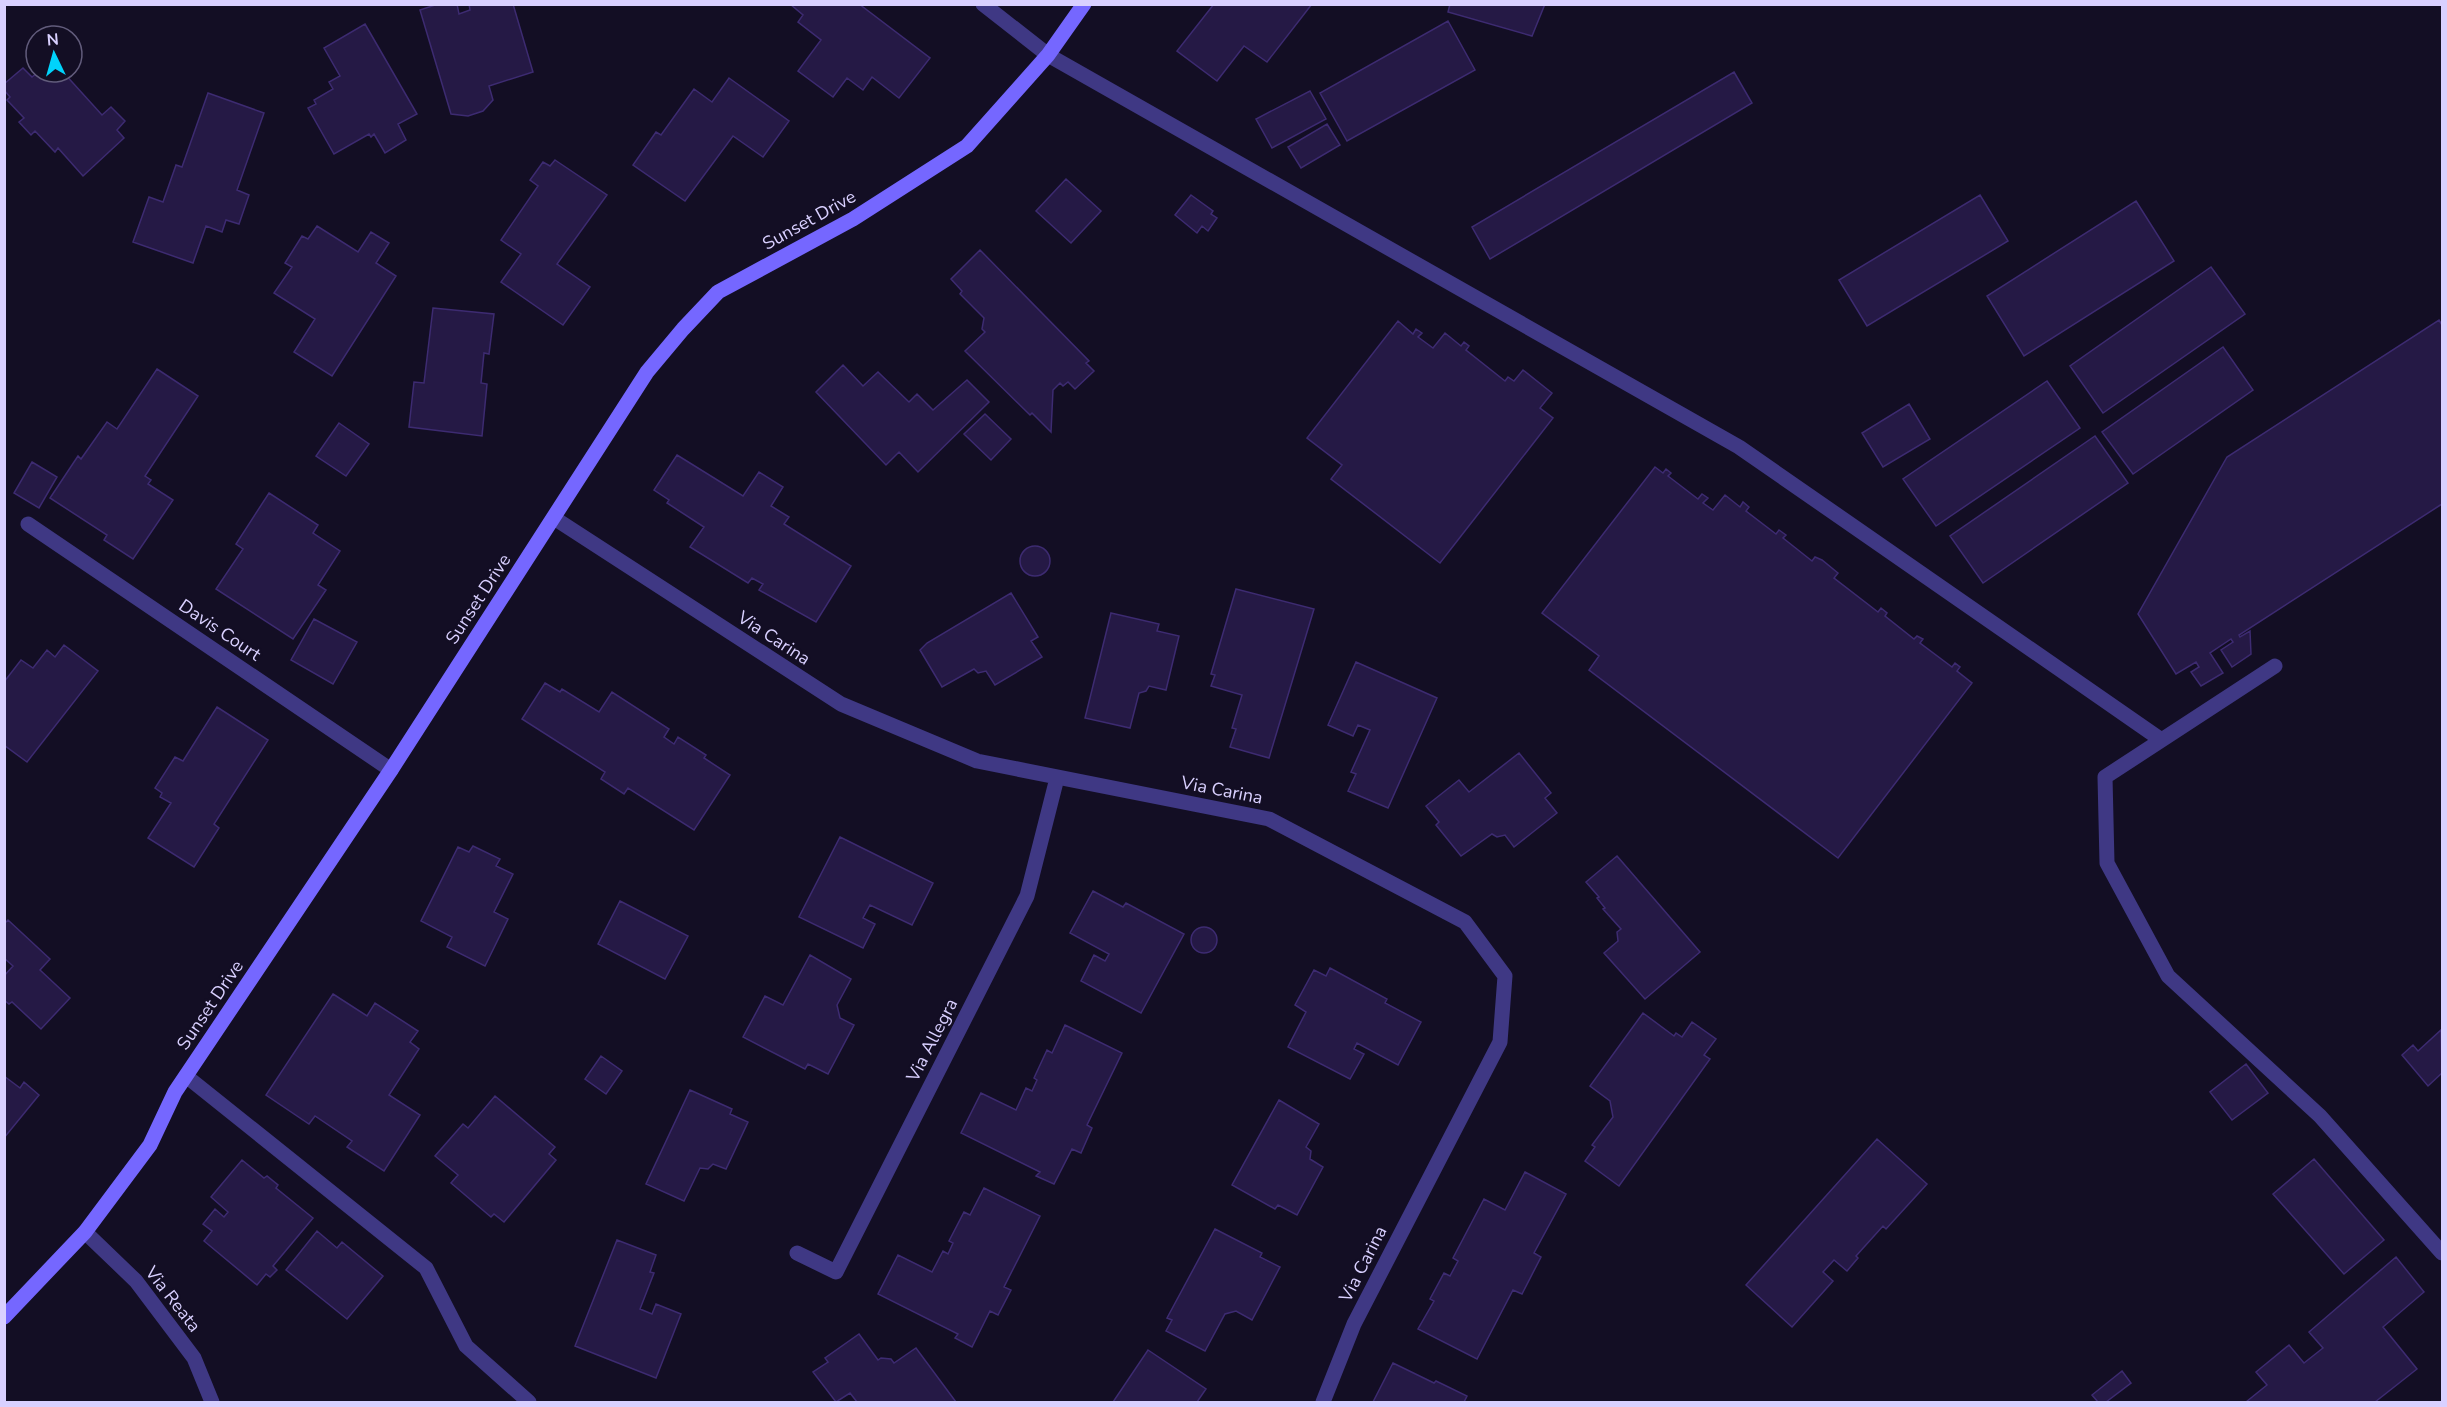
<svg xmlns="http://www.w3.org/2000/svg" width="2447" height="1407" viewBox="0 0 2447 1407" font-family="'Nunito Sans',sans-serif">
<rect width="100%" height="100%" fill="#130e24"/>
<path fill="#251945" stroke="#3d2b71" stroke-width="1.5" d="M438,4H457L459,14L470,10L469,4H513L533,72L489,86L493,100L483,111L468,116L451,114L420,10Z
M790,4H859L930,58L899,98L872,77L863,90L847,78L833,97L798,71L821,40L798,22L803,15Z
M1214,4H1312L1267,62L1244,46L1217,81L1177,51Z
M1450,4H1545L1532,36L1448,12Z
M1448,21L1475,70L1347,141L1320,93Z
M365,24L417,114L398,124L406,140L385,153L374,134L371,137L369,134L334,154L308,108L316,104L314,100L333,89L329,82L340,76L324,48Z
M23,68L32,77L38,72H63L102,115L111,107L125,121L117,130L124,138L83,176L58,148L55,152L35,131L31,135L19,122L24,118L7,100L10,97L4,90V84Z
M1734,72L1752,103L1490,259L1472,227Z
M729,78L789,121L763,157L733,136L685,201L633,165L656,132L661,135L694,89L712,102Z
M1310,91L1326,119L1272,148L1256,119Z
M208,93L264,113L237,190L249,195L239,224L226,220L222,232L206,226L193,263L133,242L149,197L163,202L176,165L182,167Z
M1327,124L1340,145L1301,168L1288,147Z
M555,160L607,195L557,264L590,287L563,325L501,282L521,254L501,240L538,186L530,180L543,162L550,166Z
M1066,179L1101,211L1071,243L1036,211Z
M1191,195L1213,211L1211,214L1217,218L1208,231L1202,226L1197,233L1175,215Z
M1980,195L2008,241L1867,326L1839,280Z
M2136,201L2174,261L2024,356L1987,296Z
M317,226L358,252L371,232L389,243L376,263L396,276L332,376L294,352L315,319L274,293L292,267L285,263L302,236L308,239Z
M980,250L1089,361L1086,363L1094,371L1075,389L1068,382L1063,386L1060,383L1053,390L1051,432L1032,413L1030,415L965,351L985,332L982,329L984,318L960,294L962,291L951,279Z
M2211,267L2245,314L2103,413L2070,366Z
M433,308L494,314L489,354L484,353L481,383L487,384L482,436L409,427L414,382L424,383Z
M2439,320L2442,325V504L2239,635L2240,637L2250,631L2251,654L2232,667L2221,650L2233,642L2231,639L2210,653L2223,673L2201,686L2191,672L2199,667L2196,662L2176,674L2138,614L2227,457Z
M1398,321L1413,334L1416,329L1422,333L1418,337L1433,348L1445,333L1461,346L1464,342L1469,346L1466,350L1505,381L1508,377L1514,381L1523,370L1552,393L1540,408L1553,418L1440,563L1331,479L1342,465L1307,438Z
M2223,347L2253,390L2133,474L2102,432Z
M843,365L863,386L878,372L909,402L917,394L933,410L967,380L989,402L918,472L899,452L886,465L816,392Z
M157,369L198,396L145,476L151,480L148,484L173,500L133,559L104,540L107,535L50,498L78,456L81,459L107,422L117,429Z
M2047,381L2080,428L1936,526L1903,479Z
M1909,404L1930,439L1883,467L1862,433Z
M985,414L1011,439L991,460L964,434Z
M339,423L369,444L346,476L316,456Z
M2095,436L2128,483L1983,583L1950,536Z
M677,455L743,496L759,472L783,487L771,506L789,517L784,524L851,566L816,622L759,590L763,584L752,578L748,583L690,547L704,527L667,503L669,500L654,490Z
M32,462L57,477L39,508L14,493Z
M1655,467L1663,473L1666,469L1671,473L1668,476L1698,499L1702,494L1708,498L1703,503L1713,510L1725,495L1740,507L1743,502L1749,507L1746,511L1776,534L1779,530L1786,535L1783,538L1812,561L1815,557L1822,560L1838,573L1834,578L1878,612L1881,608L1887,613L1885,616L1914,639L1917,636L1923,639L1920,643L1952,667L1955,663L1960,667L1957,671L1972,683L1838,858L1589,670L1599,656L1542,613Z
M269,493L318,525L313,533L340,551L318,585L326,590L293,639L216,589L243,549L236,544Z
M1020 561a15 15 0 1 1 30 0a15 15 0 1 1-30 0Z
M1236,589L1314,609L1269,758L1230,747L1236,729L1232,728L1242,695L1211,686L1215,675L1211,674Z
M1011,593L1038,637L1031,641L1042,657L995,685L986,671L978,673L974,669L942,687L920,650L927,643Z
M1111,613L1159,624L1157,631L1179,636L1166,690L1149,686L1146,691L1139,693L1130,728L1085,718Z
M314,619L357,642L333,684L291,660Z
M64,645L98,671L27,762L4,745V682L21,660L33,668L47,650L55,657Z
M1356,662L1437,698L1388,808L1348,791L1356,774L1351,772L1370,730L1358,725L1353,736L1328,725Z
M545,683L560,692L562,689L599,712L612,692L669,729L664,737L674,744L678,737L706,755L704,758L730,775L694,830L628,788L624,794L601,779L605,772L522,719Z
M217,707L268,740L214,824L219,828L194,867L148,838L171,803L160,797L162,793L155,788L175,757L183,761Z
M1519,753L1551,793L1545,798L1557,813L1514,847L1505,835L1497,837L1492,834L1461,856L1436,825L1439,822L1426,806L1459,780L1469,792Z
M840,837L933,883L912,925L870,905L863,918L875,924L863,948L799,917Z
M473,846L500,859L496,866L513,874L494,912L508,919L485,966L447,947L452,937L421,921L458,847L469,852Z
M1617,856L1700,952L1645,999L1604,953L1618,941L1617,932L1621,929L1603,909L1605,908L1597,898L1599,897L1586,882Z
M1093,891L1123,907L1126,903L1184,934L1141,1013L1081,981L1094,955L1105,961L1109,954L1070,933Z
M620,901L688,936L665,979L598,944Z
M8,920L50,959L40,970L70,998L41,1029L12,1002L9,1004L4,1000V976L13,966L4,958V924Z
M1191 940a13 13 0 1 1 26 0a13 13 0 1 1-26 0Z
M810,955L851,979L837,1005L840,1018L854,1025L828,1074L808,1064L805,1069L743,1037L765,996L783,1005Z
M1330,968L1387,999L1385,1003L1421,1022L1398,1065L1357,1043L1354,1049L1364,1054L1350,1079L1288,1047L1306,1012L1295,1005L1314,970L1326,976Z
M333,994L367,1016L375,1003L418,1031L410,1042L419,1049L389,1095L420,1115L384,1171L347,1147L352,1141L315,1116L309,1124L266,1095Z
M1643,1013L1674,1036L1676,1033L1682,1037L1692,1022L1716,1039L1704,1055L1710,1059L1619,1186L1585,1161L1595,1147L1592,1145L1613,1117L1610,1101L1590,1086Z
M1065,1025L1122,1053L1087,1125L1092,1128L1081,1153L1072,1149L1054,1184L1036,1176L1040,1172L961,1133L981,1093L1016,1110L1026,1088L1032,1091L1037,1080L1034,1078L1047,1050L1052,1053Z
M2441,1030L2442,1073L2428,1086L2402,1055L2413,1045L2418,1051Z
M601,1056L622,1071L606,1094L585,1079Z
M2246,1064L2268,1093L2232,1120L2210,1092Z
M4,1076L20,1088L24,1082L39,1095L4,1138Z
M690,1090L732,1109L730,1114L748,1122L726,1169L713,1164L708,1169L700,1168L684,1201L646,1184Z
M495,1096L555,1147L549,1154L556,1160L504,1222L494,1214L491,1217L451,1183L458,1175L435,1156L463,1124L468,1128Z
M1279,1100L1319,1124L1306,1147L1311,1151L1310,1159L1323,1167L1297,1215L1278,1205L1275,1209L1232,1185Z
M1877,1139L1927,1184L1886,1229L1883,1226L1856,1256L1858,1258L1847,1271L1834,1260L1823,1272L1833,1281L1792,1327L1746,1285Z
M2314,1159L2384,1240L2344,1274L2273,1194Z
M242,1160L264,1178L267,1176L278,1185L276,1188L313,1218L273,1266L277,1270L270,1277L266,1274L257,1285L204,1241L212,1231L203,1224L215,1209L224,1217L228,1212L211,1197Z
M1525,1172L1566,1194L1534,1253L1541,1257L1522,1294L1513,1290L1477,1359L1418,1329L1434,1301L1430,1299L1444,1273L1450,1276L1458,1261L1453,1258L1484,1199L1505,1210Z
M984,1188L1040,1216L1004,1287L1011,1290L998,1315L990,1311L972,1347L955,1338L958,1334L878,1294L898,1255L932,1272L943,1251L948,1254L953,1243L949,1241L964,1212L970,1215Z
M1215,1229L1262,1253L1260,1257L1280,1267L1252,1320L1236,1311L1225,1314L1205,1351L1166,1331L1172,1320L1167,1318Z
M317,1231L337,1248L342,1242L383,1276L347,1319L286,1270Z
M617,1240L656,1255L650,1272L654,1273L640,1309L652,1314L656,1304L681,1314L656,1378L575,1346Z
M2396,1257L2424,1292L2383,1327L2417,1369L2375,1402H2246L2267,1385L2256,1372L2289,1345L2304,1363L2323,1348L2309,1332Z
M859,1334L878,1360L881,1358L891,1359L894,1363L916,1348L956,1402H857L850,1393L836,1402L813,1372L828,1362L825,1358Z
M1148,1350L1206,1389L1197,1402H1113Z
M1393,1363L1434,1383L1436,1381L1467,1396L1464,1402H1373Z
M2122,1371L2131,1383L2106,1402H2098L2092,1395Z"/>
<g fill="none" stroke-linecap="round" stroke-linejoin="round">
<path stroke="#3f3884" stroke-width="15" d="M1048,55L1739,447L2160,739
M2275,666L2105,777L2107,863L2168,976L2320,1116L2442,1253
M186,1076L426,1268L466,1346L529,1402"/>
<path stroke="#3f3884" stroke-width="15" d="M983,4L1048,55
M554,518L841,704L977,761L1269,819L1465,922L1505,976L1500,1042L1354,1324L1323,1402
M28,524L391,770
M85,1232L136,1281L194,1358L212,1402
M797,1253L836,1272L1027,896L1057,778"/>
<path stroke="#7567ff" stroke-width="15" d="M4,1317L85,1232L150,1145L175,1092L391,770L647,372L683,329L718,292L853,219L967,146L1048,55L1084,4"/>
</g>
<g text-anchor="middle" stroke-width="4.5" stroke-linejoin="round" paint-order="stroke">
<g font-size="18" fill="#d9d0ff" stroke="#130e24">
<text transform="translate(809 220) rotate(-29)" y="6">Sunset Drive</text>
<text transform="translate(478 599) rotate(-57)" y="6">Sunset Drive</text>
<text transform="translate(220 630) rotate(34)" y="6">Davis Court</text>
<text transform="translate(774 638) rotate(33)" y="6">Via Carina</text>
<text transform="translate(1222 790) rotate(11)" y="6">Via Carina</text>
<text transform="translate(210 1005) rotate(-56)" y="6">Sunset Drive</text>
<text transform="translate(932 1040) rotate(-63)" y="6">Via Allegra</text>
<text transform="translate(1363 1264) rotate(-63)" y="6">Via Carina</text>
<text transform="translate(173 1299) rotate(52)" y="6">Via Reata</text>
</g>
</g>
<rect width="2447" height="1407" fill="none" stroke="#d9d0ff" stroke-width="12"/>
<g transform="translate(54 54) rotate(355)"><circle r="28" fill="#130e24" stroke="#625c7c" stroke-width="1.5"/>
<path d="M0-4.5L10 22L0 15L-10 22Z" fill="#00d3fb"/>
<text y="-9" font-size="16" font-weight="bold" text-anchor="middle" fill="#d9d0ff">N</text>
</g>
</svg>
